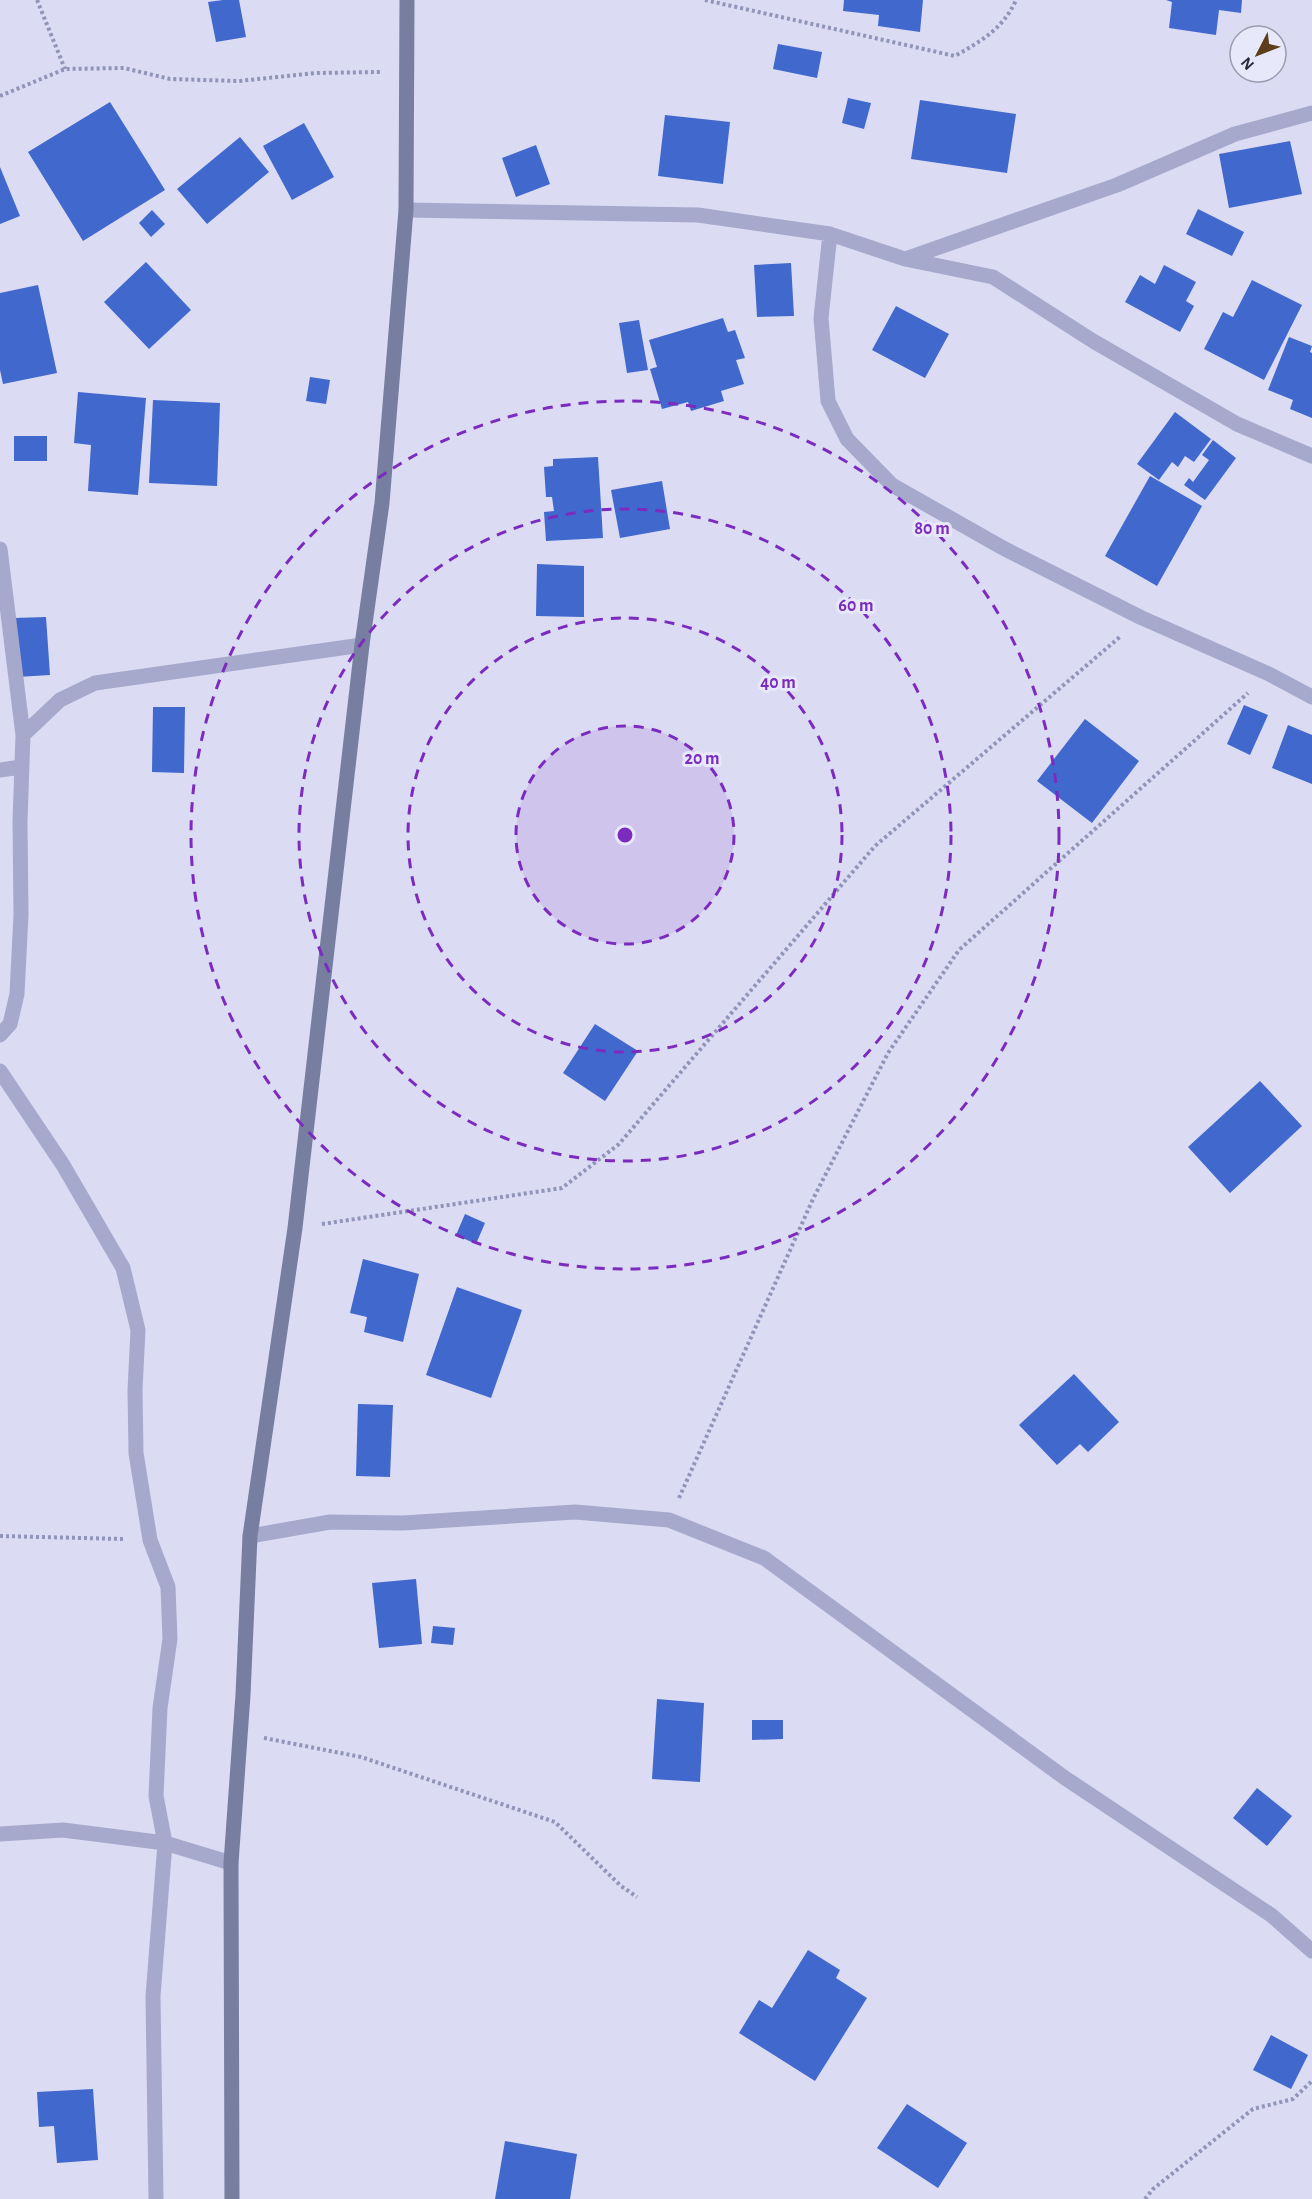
<svg xmlns="http://www.w3.org/2000/svg" width="1312" height="2199" viewBox="0 0 1312 2199" font-family="'Alegreya Sans',sans-serif">
<rect width="100%" height="100%" fill="#dbdbf3"/>
<path fill="#4068cd" d="M223,0H239L246,37L216,42L208,2Z
M844,0H923L920,32L878,26L879,15L843,11Z
M1166,0H1242L1241,13L1219,10L1216,35L1169,28L1172,2Z
M778,44L822,52L817,78L773,69Z
M848,98L871,103L864,129L842,123Z
M920,100L1016,114L1007,173L911,159Z
M110,102L165,190L83,241L28,152Z
M665,115L730,122L723,184L658,176Z
M304,123L334,177L292,200L263,146Z
M240,137L269,172L207,224L177,189Z
M1290,141L1302,194L1229,208L1219,154Z
M536,145L550,184L516,197L502,158Z
M0,167L20,216L0,224Z
M1198,209L1244,232L1232,256L1186,234Z
M152,210L165,224L151,237L139,223Z
M146,262L191,310L149,349L104,302Z
M791,263L794,316L757,317L754,265Z
M1164,265L1196,282L1186,301L1194,306L1180,332L1125,302L1140,275L1155,284Z
M1252,280L1302,305L1264,380L1204,349L1223,312L1233,317Z
M38,285L57,373L3,384L0,370V293Z
M896,306L949,334L925,378L872,350Z
M723,318L728,332L735,330L745,358L736,360L744,384L721,391L724,401L691,411L688,402L662,409L650,369L657,367L649,340Z
M639,320L648,370L627,373L619,323Z
M1289,337L1312,346L1310,352L1312,353V418L1290,409L1293,400L1268,390Z
M310,377L330,380L326,404L306,401Z
M78,392L146,398L138,495L88,491L91,445L74,443Z
M153,400L220,403L217,486L149,483Z
M1175,412L1211,439L1194,462L1185,456L1178,467L1172,462L1159,480L1137,464Z
M14,436H47V461H14Z
M1213,440L1236,458L1205,500L1184,485L1189,478L1193,482L1209,460L1202,455Z
M598,457L603,538L546,541L544,512L554,511L552,497H546L544,467L553,466V459Z
M1150,476L1202,506L1157,586L1105,556Z
M662,481L670,529L620,538L611,490Z
M537,564L584,566V617L536,616Z
M46,617L50,675L17,677L14,618Z
M1244,705L1268,715L1250,755L1227,744Z
M153,707H185L184,773L152,772Z
M1085,719L1139,761L1092,823L1037,781Z
M1288,725L1312,735V784L1272,768Z
M595,1024L638,1051L605,1101L563,1073Z
M1260,1081L1302,1126L1230,1193L1188,1147Z
M465,1214L485,1223L476,1244L456,1235Z
M363,1259L419,1274L403,1342L364,1332L367,1317L350,1313Z
M457,1287L522,1310L491,1398L426,1375Z
M1074,1374L1119,1422L1088,1452L1080,1444L1057,1465L1019,1425Z
M358,1404L393,1405L390,1477L356,1476Z
M416,1579L422,1644L379,1648L372,1583Z
M433,1626L455,1628L453,1645L431,1643Z
M657,1699L704,1703L700,1782L652,1779Z
M752,1720H783V1739L752,1740Z
M1257,1788L1292,1816L1267,1846L1233,1818Z
M808,1950L840,1970L836,1978L867,1998L815,2081L739,2033L759,2000L772,2008Z
M1271,2035L1308,2055L1291,2089L1253,2070Z
M93,2089L98,2160L57,2163L54,2126L39,2127L37,2092Z
M907,2104L967,2143L938,2188L877,2148Z
M505,2141L577,2154L570,2199H495Z"/>
<g fill="none" stroke-linecap="round" stroke-linejoin="round">
<path stroke="#9094b8" stroke-width="4" stroke-dasharray="3 3" stroke-linecap="butt" d="M37,0L65,69
M705,0L955,56C981,41 1003,29 1016,0
M0,96L65,69L124,68L170,79L239,81L316,73L382,72
M322,1224L562,1188L619,1144L875,846L1121,636
M679,1498L813,1199L888,1053L959,950L1248,693
M0,1536L123,1539
M264,1738L361,1757L555,1822L621,1886L637,1897
M1145,2199L1153,2189L1253,2109L1293,2099L1312,2081"/>
<path stroke="#a6a9cc" stroke-width="15" d="M406,210L698,215L830,234L905,259L993,277L1093,341L1237,424L1312,456
M830,234L821,318L828,401L847,439L892,485L1003,548L1142,618L1269,674L1312,697
M905,259L1117,185L1235,134L1312,113
M0,549L23,735
M0,770L21,767
M0,1035L10,1024L17,994L21,915L20,821L23,735L60,700L95,683L362,645
M0,1071L63,1165L123,1268L138,1330L135,1390L136,1453L150,1540L168,1587L170,1639L160,1708L156,1796L165,1843L153,1996L156,2199
M250,1536L330,1522L403,1523L575,1512L669,1520L764,1558L1065,1778L1271,1915L1312,1951
M0,1834L63,1830L165,1843L231,1863"/>
<path stroke="#777ea0" stroke-width="15" d="M232,2199L231,1863L243,1695L250,1536L295,1228L362,645L382,503L406,210L407,0"/>
</g>
<circle cx="625" cy="835" r="109" fill="#7b2cbf" fill-opacity=".12"/>
<g fill="none" stroke="#7b2cbf" stroke-width="3" stroke-dasharray="10 8">
<circle cx="625" cy="835" r="109"/>
<circle cx="625" cy="835" r="217"/>
<circle cx="625" cy="835" r="326"/>
<circle cx="625" cy="835" r="434"/>
</g>
<circle cx="625" cy="835" r="9" fill="#7b2cbf" stroke="#e8e8fb" stroke-width="3"/>
<g font-size="18" text-anchor="middle" font-weight="bold" fill="#7b2cbf" stroke="#e8e8fb" stroke-width="6" stroke-linejoin="round" paint-order="stroke">
<text x="932" y="534">80 m</text>
<text x="856" y="611">60 m</text>
<text x="778" y="688">40 m</text>
<text x="702" y="764">20 m</text>
</g>
<g transform="translate(1258 54) rotate(228)"><circle r="28" fill="#e8e8fb" stroke="#9b9cad" stroke-width="1.5"/>
<path d="M0-4.5L10 22L0 15L-10 22Z" fill="#5c3e1a"/>
<text y="-9" font-size="16" font-weight="bold" text-anchor="middle" fill="#282b38">N</text>
</g>
</svg>
